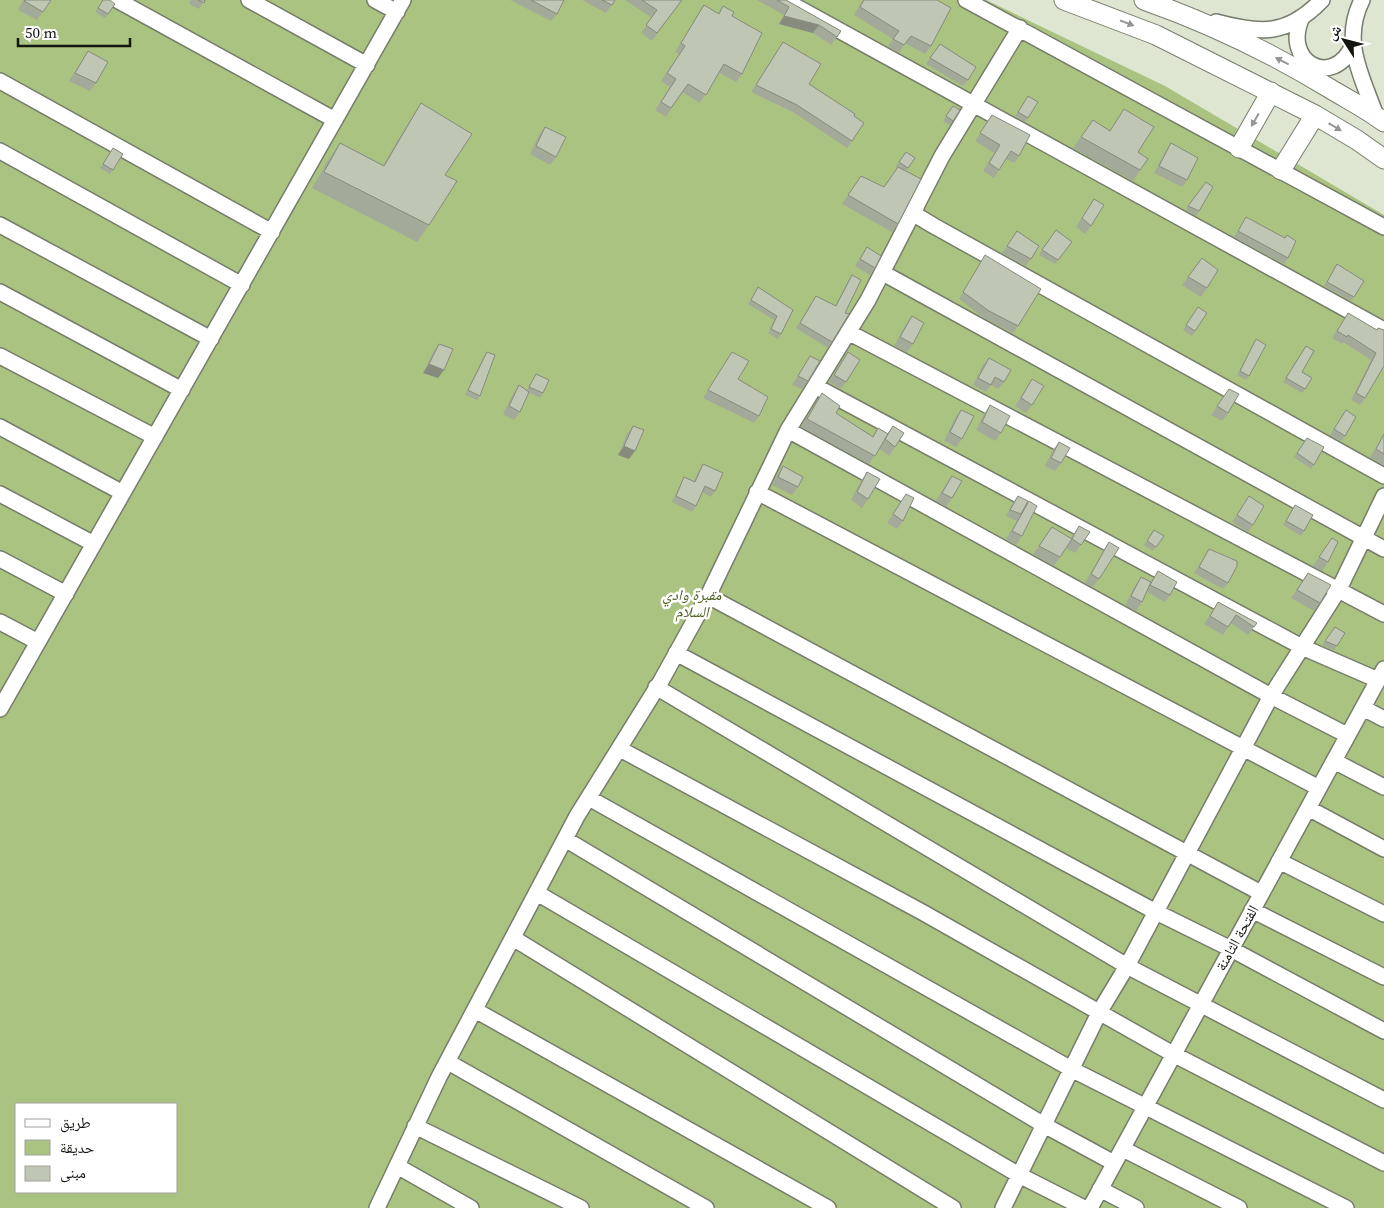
<svg xmlns="http://www.w3.org/2000/svg" width="1384" height="1208" viewBox="0 0 1384 1208" font-family="'Source Serif 4','Noto Naskh Arabic',serif">
<rect width="100%" height="100%" fill="#dee6d2"/>
<path fill="#abc380" fill-rule="evenodd" d="M0,0H986L1165,86L1384,215V1208H0ZM16,1104H176V1192H16Z"/>
<g fill="none" stroke-linecap="round" stroke-linejoin="round">
<defs>
<path id="minor" d="M117,0L335,120
M249,0L367,65
M375,0L397,12
M784,0L1384,330
M966,0L1384,227
M1362,0C1341,42 1362,76 1376,116
M1302,17C1281,62 1333,90 1353,45
M1216,22C1261,34 1287,36 1322,0
M0,81L272,232
M0,151L242,285
M917,205L914,214L934,226L1384,476
M0,225L211,339
M883,273L1384,549
M0,292L182,390
M848,332L1384,614
M0,356L155,437
M815,386L1302,647L1378,680
M0,427L123,493
M788,430L1271,696L1347,735
M757,492L1319,788
M0,494L94,544
M0,559L66,594
M708,596L1261,893
M0,622L38,642
M676,653L1156,912L1231,949L1384,1031
M656,687L1127,966L1384,1100
M1363,708L1384,719
M0,709L403,0
M620,749L922,912L1173,1054L1384,1163
M1334,761L1384,787
M589,798L1073,1070L1346,1208
M1308,808L1384,849
M565,839L1044,1125L1114,1163
M1279,861L1384,914
M537,893L1019,1175L1084,1208
M1252,910L1384,977
M513,938L953,1208
M475,1010L828,1208
M448,1062L706,1208
M415,1126L581,1208
M1123,1149L1239,1208
M397,1166L471,1208
M1100,1189L1136,1208
M377,1208L439,1077L577,816L661,681L708,596L788,430L868,300L942,156L1020,28
M1003,1208L1100,1011L1127,966L1271,696L1339,589L1384,496
M1090,1208L1384,669"/>
<path id="major" d="M1064,0L1156,35L1315,115L1357,140L1384,159
M1144,0C1209,23 1270,52 1329,88C1347,99 1367,109 1384,122
M1239,148L1271,92
M1281,170L1315,115"/>
</defs>
<use href="#minor" stroke="#767d6b" stroke-width="18"/>
<use href="#major" stroke="#767d6b" stroke-width="21"/>
<use href="#minor" stroke="#fff" stroke-width="15"/>
<use href="#major" stroke="#fff" stroke-width="19"/>
</g>
<path fill="#a4aa9a" d="M23,0H51L37,20L18,10Z
M103,0L115,4L105,18L95,12Z
M191,0H205L199,9L189,4Z
M510,0H564L557,14L551,21Z
M582,0H615L606,13Z
M625,0H682L652,41L641,33L652,18Z
M757,0H786L841,31L831,45L813,33L779,24L784,15Z
M863,0H937L931,46L925,54L905,43L899,53L888,46L893,39L854,15Z
M704,5L718,13L723,6L732,16L742,74L736,82L719,73L700,103L682,92L666,117L655,110L670,87L661,81L679,54L675,52Z
M783,42L809,84L864,123L847,148L793,112L751,92Z
M940,44L968,80L963,86L926,64Z
M88,51L96,83L90,91L69,81Z
M1028,96V118L1025,122L1015,116Z
M421,103L445,175L429,225L417,242L312,188L328,160L340,143L383,165L410,120Z
M953,106L960,110L950,125L943,121Z
M1124,109L1138,152L1148,159L1133,181L1073,148L1093,120L1110,131Z
M992,115L1019,156L1014,163L1006,159L994,178L983,171L994,153L975,141Z
M545,127L556,157L550,165L530,154L539,135Z
M1171,143L1187,180L1182,187L1154,173L1166,150Z
M113,148L123,154L110,174L100,168Z
M906,152L915,158L906,171L898,224L892,232L842,204L861,176L884,187L897,168L896,166Z
M1206,182L1199,211L1196,216L1186,210Z
M1094,199L1091,226L1085,234L1076,227Z
M1246,217L1288,258L1284,264L1234,237Z
M1056,230L1072,242L1055,264L1039,255Z
M1017,231L1039,246L1026,266L1002,253Z
M867,247L875,268L870,275L855,266Z
M985,255L1018,326L1013,333L984,318L959,299Z
M1202,258L1207,288L1201,297L1182,285Z
M1337,264L1354,297L1351,301L1324,286Z
M852,275L832,342L828,348L796,328L816,296L835,306L848,281Z
M758,287L793,310L781,334L778,339L768,333L774,320L748,304Z
M1198,307L1207,313L1192,336L1183,330Z
M1348,313L1377,330H1384L1365,398L1360,405L1351,400L1371,360L1343,342L1342,344L1332,338Z
M912,316L913,344L907,352L894,346L906,324Z
M1256,339L1249,376L1246,380L1237,375Z
M439,344L438,378L423,373L433,352Z
M1306,346L1302,372L1305,389L1302,393L1283,382Z
M487,352L480,396L477,400L465,395L484,356Z
M732,352L738,379L759,416L754,423L703,398Z
M848,352L846,382L841,389L829,382Z
M810,356L808,381L802,389L792,385Z
M989,358L1004,382L998,389L991,385L986,392L973,385L983,365Z
M536,374L543,393L540,398L528,392L520,412L514,420L503,414L513,394L519,385L527,390Z
M1032,379V405L1026,413L1015,406Z
M1229,389L1228,413L1222,421L1211,415Z
M822,393L836,413L872,436L878,428L887,434L893,426L895,447L889,456L879,448L869,464L801,427Z
M990,405L1001,433L995,441L976,430L984,414Z
M961,410L962,439L956,447L944,441L955,418Z
M1346,410L1345,436L1341,441L1330,435Z
M633,426L629,459L618,455L627,434Z
M1384,434V466L1370,457Z
M1307,438L1314,465L1311,469L1294,457Z
M1059,442L1061,463L1055,471L1045,466L1053,450Z
M703,464L715,491L711,497L702,492L696,506L692,512L672,502L681,483L684,477L694,481L699,470Z
M783,466L798,487L792,495L772,485L777,475Z
M867,472L868,499L862,508L851,500L861,481Z
M952,476V498L946,507L936,501L946,484Z
M906,494L903,521L897,529L887,523Z
M1018,496L1024,508L1029,501L1022,536L1016,545L1006,539L1017,521L1006,516L1013,503Z
M1249,496L1253,525L1248,532L1232,522Z
M1295,505L1304,531L1301,536L1283,525Z
M1079,526L1090,532L1075,553L1066,548L1054,566L1033,554L1052,527L1071,538Z
M1154,530L1164,536L1153,551L1144,545Z
M1332,538L1328,562L1322,571L1313,566Z
M1109,542L1099,579L1093,587L1085,583L1103,551Z
M1209,549L1228,583L1223,589L1194,573Z
M1158,571L1170,595L1165,602L1147,592L1142,602L1136,611L1125,605L1135,586L1141,577L1151,582Z
M1308,573L1320,603L1314,611L1291,598Z
M1218,602L1257,623L1248,635L1231,623L1223,635L1204,624Z
M1335,627L1345,633L1334,650L1322,645Z"/>
<path fill="#868b7d" d="M784,16L819,25L813,33L779,24Z
M429,364L444,370L438,378L423,373Z
M624,446L635,451L629,459L618,455Z"/>
<path fill="#bfc6b3" stroke="#868b7d" d="M25,0H51L43,12L24,1Z
M103,0H110L115,4L108,14L98,8Z
M198,0H205L204,3Z
M531,0H564L557,14Z
M602,0H615L612,5Z
M642,0H682L657,33L646,25L657,10Z
M777,0H786L841,31L837,37L819,25L784,16L789,7Z
M864,0H937L951,8L931,46L911,36L904,45L893,39L899,31L860,7Z
M704,5L719,14L723,6L734,12L732,16L762,33L742,74L724,64L706,95L688,84L671,108L661,102L676,79L667,73L685,46L681,43Z
M783,42L821,64L809,84L855,114L854,116L864,123L852,141L797,105L756,85Z
M940,44L976,67L968,80L930,58Z
M88,51L108,62L96,83L75,73Z
M1028,96L1038,102L1028,118L1018,112Z
M421,103L472,134L445,175L457,181L429,225L324,172L340,143L384,166Z
M953,106L960,110L953,121L946,116Z
M1124,109L1154,127L1138,152L1148,159L1140,170L1081,137L1093,120L1110,131Z
M992,115L1030,135L1019,156L1011,151L999,170L989,163L1000,145L980,133Z
M545,127L566,137L556,157L536,146Z
M1171,143L1198,158L1187,180L1159,166Z
M113,148L123,154L113,170L103,164Z
M906,152L915,158L908,168L899,162Z
M898,167L921,179L898,224L848,195L861,176L884,187Z
M1206,182L1213,187L1199,211L1188,206Z
M1094,199L1104,205L1091,226L1082,218Z
M1246,217L1285,238L1287,235L1296,241L1288,258L1238,231Z
M1056,230L1072,242L1058,260L1042,250Z
M1017,231L1039,246L1031,259L1007,246Z
M867,247L881,256L875,268L860,259Z
M985,255L1041,289L1018,326L989,311L963,292Z
M1202,258L1218,270L1207,288L1188,277Z
M1337,264L1364,281L1354,297L1327,282Z
M852,275L861,280L845,313L849,314L832,342L800,323L816,296L836,306Z
M758,287L793,310L781,334L771,329L777,316L751,300Z
M1198,307L1207,313L1195,331L1186,325Z
M1348,313L1377,330L1378,328L1384,330V366L1365,398L1356,393L1376,353L1348,335L1347,337L1337,331Z
M912,316L924,323L913,344L900,337Z
M1256,339L1266,345L1249,376L1240,371Z
M439,344L453,349L444,370L429,364Z
M1306,346L1314,351L1302,372L1312,378L1305,389L1286,378Z
M487,352L495,355L480,396L468,390Z
M732,352L749,361L738,379L768,397L759,416L708,390Z
M848,352L860,360L846,382L834,375Z
M810,356L820,361L808,381L798,376Z
M989,358L1011,370L1004,382L995,377L991,385L978,378Z
M536,374L549,380L543,393L529,387Z
M1032,379L1044,386L1032,405L1021,398Z
M519,385L529,392L520,412L509,406Z
M1229,389L1239,394L1228,413L1217,406Z
M822,393L840,406L836,413L873,437L878,428L888,434L875,456L807,419Z
M990,405L1010,416L1001,433L982,422Z
M961,410L974,416L962,439L950,432Z
M1346,410L1356,417L1345,436L1334,429Z
M633,426L644,430L635,451L624,446Z
M893,426L904,433L895,447L885,439Z
M1384,434V454L1376,449Z
M1307,438L1324,447L1314,465L1297,453Z
M1059,442L1070,448L1061,463L1051,458Z
M703,464L723,473L715,491L705,486L696,506L676,496L684,477L695,482Z
M783,466L803,477L798,487L778,477Z
M867,472L880,479L868,499L857,492Z
M952,476L962,481L952,498L942,493Z
M906,494L914,498L903,521L893,514Z
M1018,496L1028,501L1021,514L1010,510Z
M1249,496L1264,506L1253,525L1237,515Z
M1029,501L1037,506L1022,536L1012,531Z
M1295,505L1313,515L1304,531L1286,521Z
M1079,526L1090,532L1081,545L1072,539Z
M1052,527L1072,539L1060,557L1039,546Z
M1154,530L1164,536L1156,547L1147,541Z
M1332,538L1338,542L1328,562L1319,557Z
M1109,542L1119,548L1099,579L1091,574Z
M1209,549L1237,561V566L1228,583L1199,567Z
M1158,571L1177,582L1170,595L1150,585Z
M1308,573L1331,585L1320,603L1297,590Z
M1141,577L1151,582L1142,602L1131,596Z
M1218,602L1257,623L1254,627L1236,615L1228,627L1210,616Z
M1335,627L1345,633L1337,646L1325,641Z"/>
<defs><path id="oneway-solid" d="M-6-.8H1V-3.2L6.5 0L1 3.2V.8H-6Z" transform="scale(1.25)"/></defs>
<g fill="#959693">
<use href="#oneway-solid" transform="translate(1127 23) rotate(21)"/>
<use href="#oneway-solid" transform="translate(1282 61) rotate(-153)"/>
<use href="#oneway-solid" transform="translate(1255 120) rotate(120)"/>
<use href="#oneway-solid" transform="translate(1335 127) rotate(31)"/>
</g>
<g text-anchor="middle" stroke-width="5" stroke-linejoin="round" paint-order="stroke">
<g font-size="15" font-style="italic" fill="#4b5f1d" stroke="#fff">
<text x="692" y="600">مقبرة وادي<tspan x="692" dy="17">السلام</tspan></text>
</g>
<g font-size="15" fill="#13150f" stroke="#fff">
<text transform="translate(1237 938) rotate(-61)" y="5">الفتحة الثامنة</text>
</g>
</g>
<rect x="15" y="1103" width="162" height="90" fill="#ffffff" stroke="#a1a19f"/>
<rect x="25" y="1119" width="25" height="8" fill="#ffffff" stroke="#a1a19f"/>
<text x="60" y="1128" font-size="15" fill="#13150f">طريق</text>
<rect x="25" y="1140" width="25" height="15" fill="#abc380" stroke="#a1a19f"/>
<text x="60" y="1153" font-size="15" fill="#13150f">حديقة</text>
<rect x="25" y="1166" width="25" height="15" fill="#bfc6b3" stroke="#a1a19f"/>
<text x="60" y="1178" font-size="15" fill="#13150f">مبنى</text>
<g transform="translate(1344 40) rotate(306)" stroke="#ffffff" stroke-width="4" paint-order="stroke">
<path d="M0-4L9 19L0 12L-9 19Z" fill="#13150f"/>
<text y="-8" font-size="14" font-weight="bold" text-anchor="middle" fill="#13150f">ش</text>
</g>
<path d="M18 38v8h112v-8" fill="none" stroke="#13150f" stroke-width="2.5"/>
<text x="25" y="38" font-size="15" fill="#13150f" stroke="#ffffff" stroke-width="4" paint-order="stroke">50 m</text>
</svg>
